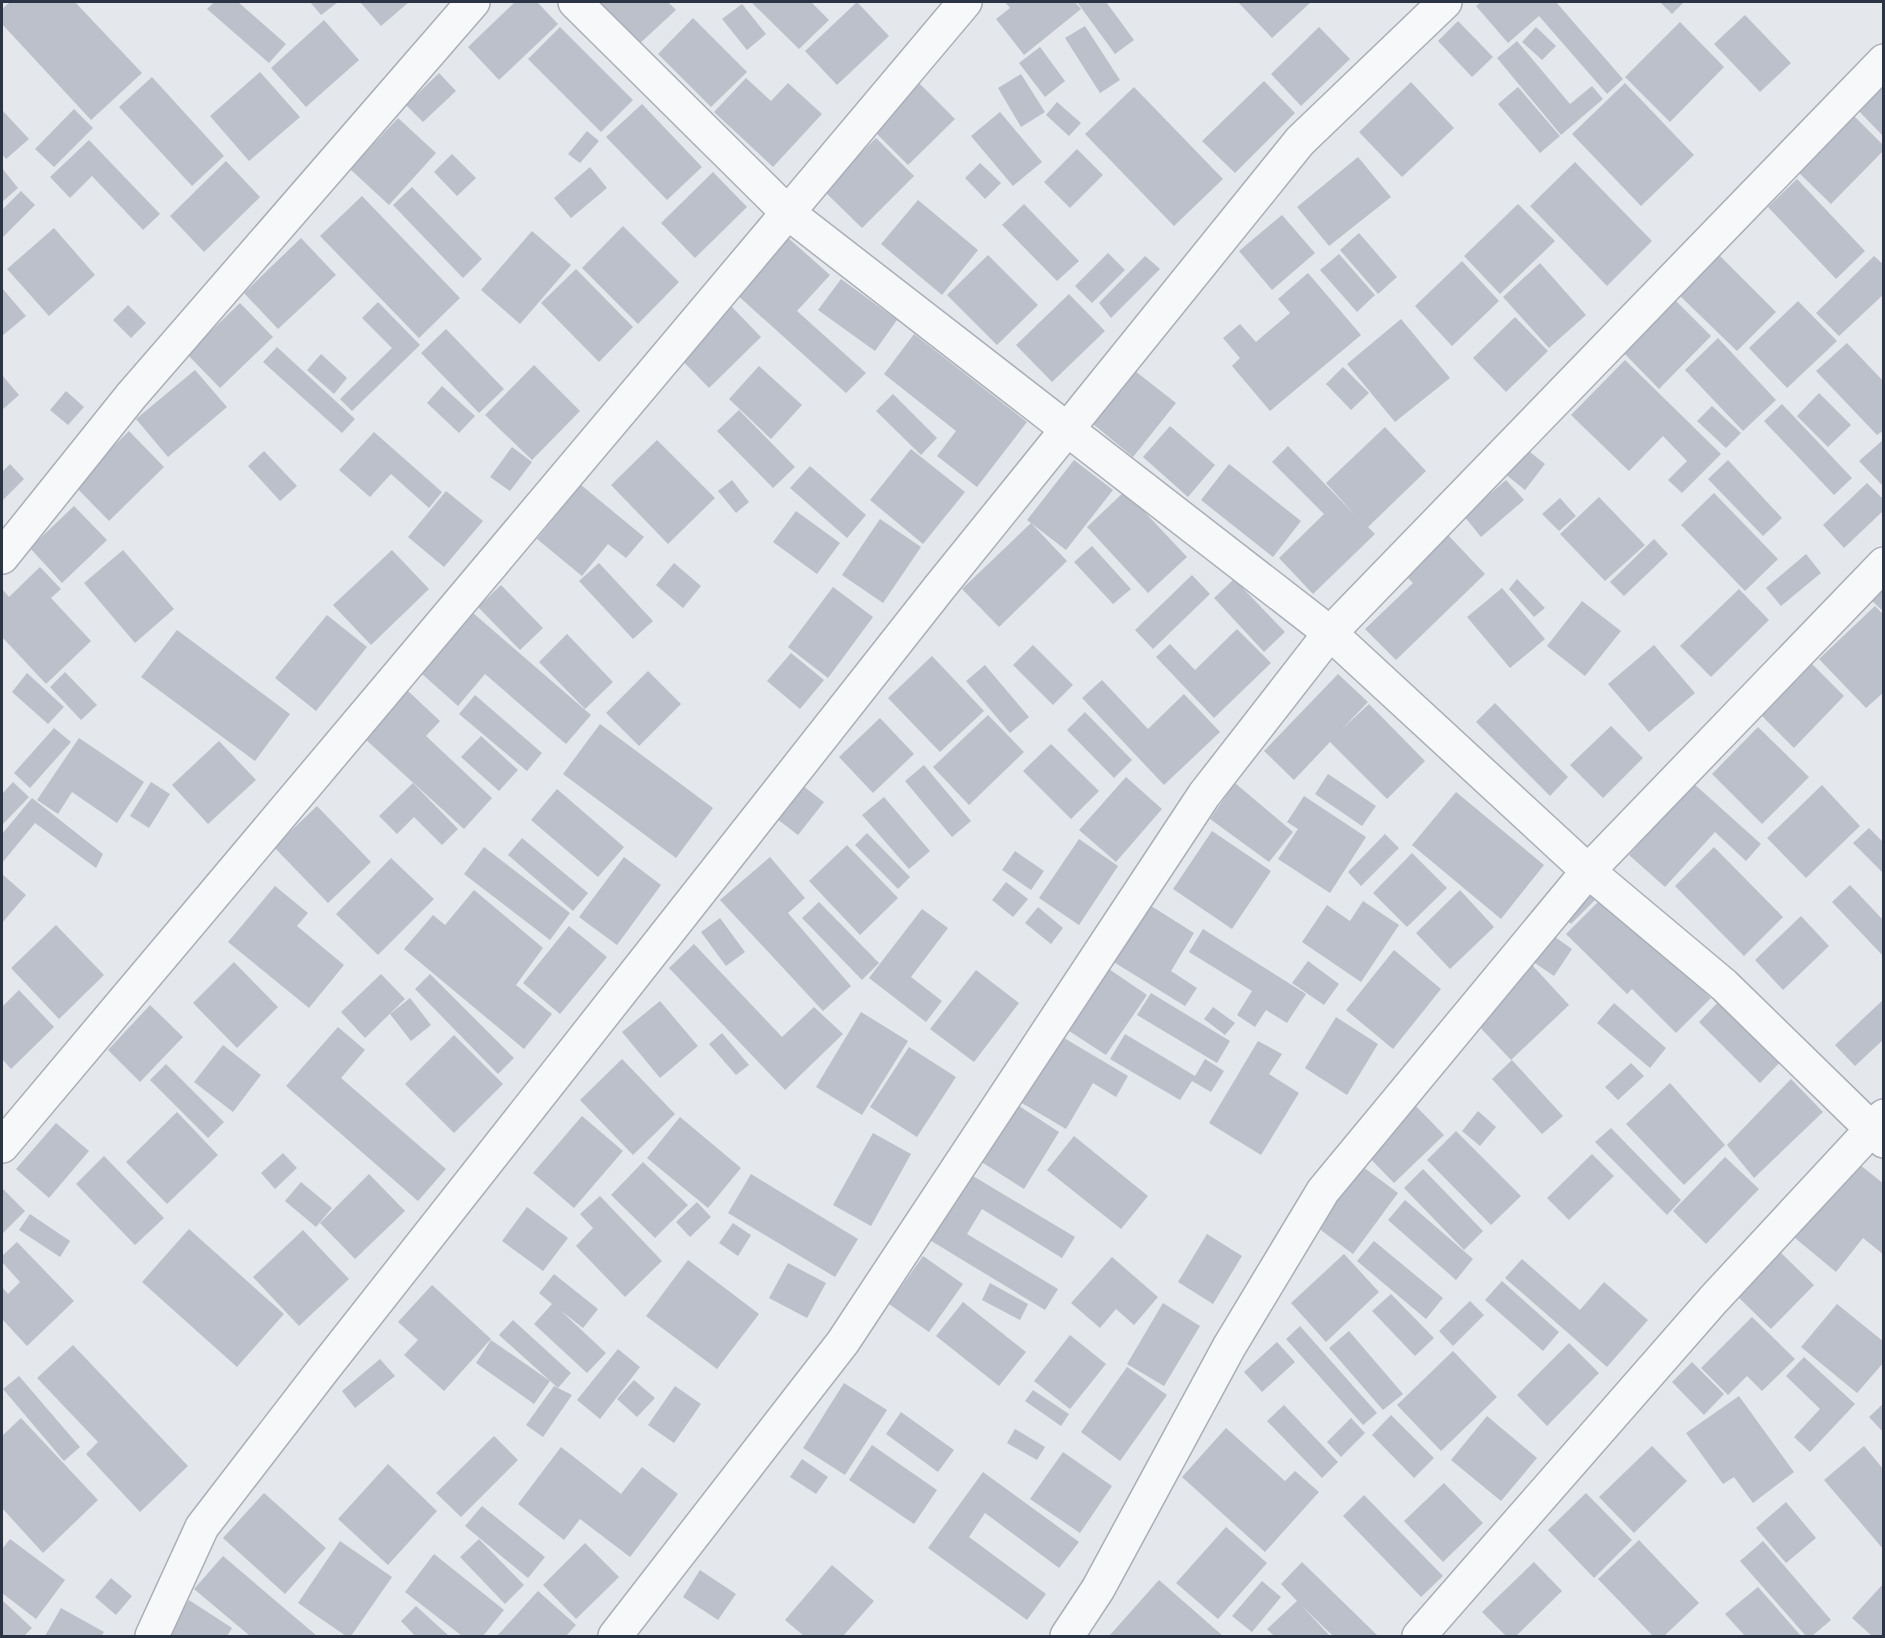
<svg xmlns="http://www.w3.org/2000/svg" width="1885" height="1638" viewBox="0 0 1885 1638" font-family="Raleway,sans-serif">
<rect width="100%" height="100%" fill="#e4e7ec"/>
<path fill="#bbc0ca" d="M10,2H75L142,73L91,120L2,24V9Z
M214,2H238L286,44L269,63L207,9Z
M310,2H338L321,15Z
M363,2H409L381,26L361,3Z
M515,2H537L558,24L499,80L468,47Z
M598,2H668L676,10L638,45Z
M751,2H811L829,20L799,49Z
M857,2L889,36L837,85L805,51Z
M1005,2H1075L1081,9L1024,55L996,19L1010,8Z
M1077,2H1106L1134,40L1115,54Z
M1238,2H1311L1272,38Z
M1481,2H1556L1623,79L1607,94L1539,16L1508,43L1476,6Z
M1660,2H1684L1672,14Z
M742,4L766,34L747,50L722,19Z
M1745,15L1791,63L1760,92L1714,44Z
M693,18L747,72L711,107L658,54Z
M324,20L359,60L306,107L271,68Z
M1458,21L1493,57L1472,77L1438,41Z
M1680,22L1724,67L1670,122L1625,77Z
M1085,26L1120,80L1100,93L1065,38Z
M560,27L633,100L601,132L528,59Z
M1319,27L1350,59L1301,106L1271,74Z
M1536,27L1556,46L1542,60L1522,42Z
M1517,41L1570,104L1592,86L1603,99L1561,135L1497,58Z
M1040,47L1065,81L1045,97L1019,63Z
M260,72L300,117L249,161L210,116Z
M439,73L456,91L423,122L406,105Z
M1021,74L1045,112L1021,127L998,88Z
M152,77L224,156L192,186L119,107Z
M746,78L771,101L788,83L822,114L773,167L714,112Z
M1264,81L1295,113L1235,173L1202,141Z
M1884,81V137L1855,107Z
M918,82L955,119L908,165L871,128Z
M1411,82L1454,128L1402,177L1359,132Z
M1625,83L1694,155L1641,206L1572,134Z
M1134,87L1223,179L1174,226L1085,134Z
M1518,87L1560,136L1540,153L1498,104Z
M1057,102L1081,123L1069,136L1046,115Z
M642,104L702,167L667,200L606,137Z
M74,109L93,128L54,167L35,149Z
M2,110L29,139L6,159L2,154Z
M1000,112L1042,162L1013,186L971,136Z
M1852,114L1884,146V150L1831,204L1796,170Z
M398,118L436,153L389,205L350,169Z
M587,131L599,141L580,163L568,154Z
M876,138L914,176L862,228L823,190Z
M89,140L160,214L143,230L92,176L70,198L50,177Z
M1077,149L1103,175L1070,208L1044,182Z
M452,154L476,178L457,196L434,172Z
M1358,157L1391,197L1329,246L1297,207Z
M226,161L260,197L204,252L170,216Z
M1575,162L1652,241L1607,286L1530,206Z
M980,163L1001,183L985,199L965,178Z
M590,167L607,188L571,218L554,198Z
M2,168L18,188L2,202Z
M713,172L747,207L695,258L661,223Z
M1797,179L1865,251L1836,279L1768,207Z
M412,187L482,259L463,278L393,205Z
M21,191L35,205L2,238V210Z
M362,196L460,298L419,338L320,236Z
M918,200L978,250L942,295L881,244Z
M1024,204L1079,261L1057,281L1002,225Z
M1518,204L1555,241L1500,294L1464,256Z
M1282,215L1315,253L1272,290L1239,251Z
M623,226L679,282L638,324L582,268Z
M54,228L95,275L49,316L7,269Z
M532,231L571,265L520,324L481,290Z
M1359,233L1397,277L1378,294L1340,250Z
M786,236L830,275L797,311L866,373L846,393L735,293Z
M301,238L336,275L278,329L244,293Z
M1108,253L1125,270L1092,303L1075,286Z
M1339,254L1375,295L1357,312L1320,270Z
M1718,254L1776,312L1737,351L1678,294Z
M988,255L1038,305L997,345L947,295Z
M1145,256L1160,269L1111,318L1099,303Z
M1874,256L1884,265V294L1839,336L1816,313Z
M1462,261L1499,301L1452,346L1415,306Z
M1540,263L1586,315L1549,348L1503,297Z
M576,269L633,327L599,362L541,303Z
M1308,273L1361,335L1270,411L1232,366L1240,358L1223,338L1240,324L1256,342L1290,313L1278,299Z
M841,279L897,320L875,351L818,310Z
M2,288L26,316L2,336Z
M1069,294L1105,331L1052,382L1016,345Z
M1673,298L1711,336L1659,389L1621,350Z
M1798,301L1837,341L1787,388L1749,348Z
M378,302L420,345L352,411L340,399L392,348L362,318Z
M240,303L273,337L220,388L187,354Z
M729,304L761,337L709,388L676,354Z
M128,305L146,323L131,338L113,320Z
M1515,317L1548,351L1506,392L1473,358Z
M1401,319L1450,378L1395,422L1347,364Z
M446,329L504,389L479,413L421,353Z
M914,334L1027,422L977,487L937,456L956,431L884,374Z
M1718,338L1776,400L1743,431L1685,370Z
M1847,343L1884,382V430L1877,435L1816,371Z
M277,347L355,419L342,433L263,362Z
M321,354L347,378L334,394L307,370Z
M1625,360L1721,454L1682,493L1668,480L1687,461L1663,436L1629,471L1571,415Z
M534,365L580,411L532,460L485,415Z
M759,366L802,405L771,439L729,399Z
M1343,367L1369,393L1351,410L1326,384Z
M195,370L227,407L168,457L136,419Z
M1135,371L1176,403L1133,457L1093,424Z
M2,375L19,395L2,410Z
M442,386L475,416L459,433L427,403Z
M66,391L84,407L68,425L50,410Z
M1819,393L1851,425L1828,447L1797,416Z
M893,394L937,438L921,455L876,411Z
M1782,404L1852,478L1834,495L1764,421Z
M1712,406L1741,433L1726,448L1697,421Z
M739,410L795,467L773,488L717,431Z
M1170,426L1215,465L1188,497L1143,457Z
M1385,427L1426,471L1368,527L1375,534L1313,594L1279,558L1324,514L1272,462L1288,446L1356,516L1326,483Z
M129,431L164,467L109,521L74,485Z
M374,432L442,492L429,508L391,474L370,497L339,470Z
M1884,439V487L1859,461Z
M657,440L715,498L668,544L611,485Z
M1520,444L1545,464L1525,490L1499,469Z
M512,447L532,462L510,491L490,477Z
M911,449L965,492L923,544L870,500Z
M264,451L297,486L280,501L248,466Z
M1074,460L1113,490L1066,550L1027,520Z
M1728,460L1782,518L1763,536L1708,479Z
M10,464L24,479L2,501V472Z
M1229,464L1301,521L1273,557L1201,500Z
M810,466L866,515L847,538L790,488Z
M732,480L749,502L736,513L718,491Z
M1506,480L1524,500L1481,537L1464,516Z
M1867,483L1884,500V510L1844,548L1823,525Z
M581,485L644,537L626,558L608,544L582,576L537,539Z
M446,491L483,521L444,567L408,537Z
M1125,491L1187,557L1148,593L1087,527Z
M1714,493L1778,559L1745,591L1681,525Z
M1599,497L1645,545L1605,581L1560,534Z
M1560,498L1576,516L1559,531L1542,514Z
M74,506L107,540L62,583L30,548Z
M796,511L840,543L817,574L773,542Z
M880,519L921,547L883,603L842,575Z
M1031,523L1067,561L999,627L962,589Z
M1447,534L1485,574L1396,660L1365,629L1413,583L1405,575Z
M1654,539L1668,554L1624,596L1610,582Z
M1092,546L1131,589L1113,604L1074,562Z
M123,550L174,609L135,643L84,583Z
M392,550L429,589L371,645L333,605Z
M1806,554L1821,573L1781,606L1766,588Z
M599,563L653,621L633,639L579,581Z
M674,563L701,586L683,608L656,585Z
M40,567L61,589L51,598L91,641L46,684L2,637V589L9,597Z
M1192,575L1210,594L1153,649L1135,630Z
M1234,579L1285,632L1264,652L1214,598Z
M1517,579L1545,608L1534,617L1509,589Z
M501,585L543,628L520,650L478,607Z
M1884,586V612L1871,600Z
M833,587L873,617L828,678L788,647Z
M1502,588L1545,639L1510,668L1467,617Z
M1739,589L1769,620L1711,677L1680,646Z
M1582,601L1621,631L1585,676L1547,646Z
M1875,606L1884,615V692L1866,708L1819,659Z
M473,613L591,715L566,744L485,674L458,706L421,673Z
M327,615L367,647L316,711L275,678Z
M1237,629L1271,663L1214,718L1156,657L1170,644L1195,670Z
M177,630L290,714L255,761L141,677Z
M567,634L613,682L585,709L539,662Z
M1033,645L1073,685L1053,705L1013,665Z
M1654,645L1695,693L1649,732L1608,684Z
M791,653L824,680L800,709L767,681Z
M932,656L984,711L940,752L888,698Z
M1809,661L1844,696L1794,748L1758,712Z
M985,665L1029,717L1010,733L966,681Z
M648,671L681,704L639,746L606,713Z
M65,672L97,705L81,720L50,687Z
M27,673L64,707L48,724L12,692Z
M1338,674L1368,702L1342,729L1369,704L1425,761L1387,799L1330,742L1294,780L1264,751Z
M1102,680L1148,729L1184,694L1220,732L1164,785L1082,698Z
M408,691L440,721L426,736L492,798L464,829L364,738Z
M475,695L542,753L527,771L459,714Z
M1495,703L1568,777L1550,796L1476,722Z
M1085,712L1132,760L1114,778L1067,730Z
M988,715L1024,752L969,805L933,767Z
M880,718L914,754L873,793L839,757Z
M600,724L713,808L676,858L563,774Z
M1611,726L1643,758L1603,798L1570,765Z
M1758,727L1809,777L1762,824L1712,774Z
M54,728L71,742L30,788L14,773Z
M481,736L518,770L499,791L461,757Z
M79,738L144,782L117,823L72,792L58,814L37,800Z
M219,741L256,780L208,824L172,785Z
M1051,744L1099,791L1071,819L1023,771Z
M924,765L971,821L952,837L905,781Z
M1328,774L1376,806L1362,826L1315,794Z
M1126,777L1162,809L1116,862L1079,830Z
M13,782L29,797L2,825V794Z
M151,782L170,794L149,828L130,816Z
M413,783L458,829L442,845L414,817L397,834L379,816Z
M1235,783L1293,832L1269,862L1210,819Z
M1693,783L1761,844L1746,861L1715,832L1665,887L1629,855Z
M1822,785L1860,826L1806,878L1767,838Z
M803,786L824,802L798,835L777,819Z
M557,789L624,847L598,877L531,820Z
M1456,792L1544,865L1501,919L1412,845Z
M1304,796L1366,837L1330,893L1278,859L1298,829L1287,822Z
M884,797L930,851L909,869L862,815Z
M32,798L103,854L96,868L35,823L2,863V834Z
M317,806L371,862L328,903L274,847Z
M1869,828L1884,843V874L1853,843Z
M1212,831L1271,871L1232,929L1173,889Z
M867,833L910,877L898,889L855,845Z
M1385,834L1399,848L1361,886L1348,872Z
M522,838L588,893L573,911L508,855Z
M1079,839L1118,866L1079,925L1039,898Z
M847,845L898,898L860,935L809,881Z
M484,847L570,913L550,940L464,874Z
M1714,847L1783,917L1744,956L1675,886Z
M1015,851L1044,871L1031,890L1002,870Z
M1412,853L1447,888L1407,927L1373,893Z
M624,857L661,885L617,945L579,917Z
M770,857L805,898L788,913L851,986L823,1011L720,900Z
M391,858L434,899L378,955L336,914Z
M2,874L26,895L2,923Z
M1006,882L1028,899L1013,917L992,900Z
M1850,885L1884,921V957L1832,902Z
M275,886L308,913L297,926L344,965L309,1008L228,942Z
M1584,889L1595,900L1571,924L1560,913Z
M474,890L543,948L516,985L552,1014L524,1049L404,949L433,915L445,925Z
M1460,890L1494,927L1450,969L1416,933Z
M1605,895L1711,998L1676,1033L1632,989L1627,994L1566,934Z
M1363,901L1399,925L1361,982L1302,942L1327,905L1350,921Z
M819,902L879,963L862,980L802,918Z
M1148,904L1194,933L1171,971L1197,988L1185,1006L1112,961Z
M1038,907L1063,928L1051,944L1025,923Z
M922,909L948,928L911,977L942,1001L926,1022L869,978Z
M1801,916L1829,946L1783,990L1755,960Z
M720,918L745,952L726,966L701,932Z
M56,925L104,975L59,1019L11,968Z
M569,926L607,957L560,1014L523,983Z
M1203,929L1306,994L1287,1023L1266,1010L1255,1027L1237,1015L1252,991L1189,952Z
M1548,932L1572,949L1554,976L1529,959Z
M694,944L782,1037L814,1007L843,1034L785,1090L669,968Z
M1394,950L1441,989L1393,1049L1346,1010Z
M1308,961L1339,984L1324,1005L1292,983Z
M234,962L278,1007L237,1048L193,1003Z
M1532,965L1569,1005L1511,1060L1474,1021Z
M1106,967L1147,995L1106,1055L1066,1029Z
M976,970L1019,1003L974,1062L930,1029Z
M381,974L405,999L365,1038L341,1012Z
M430,974L514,1058L498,1074L415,989Z
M19,990L54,1027L11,1069L2,1059V1007Z
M1151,993L1230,1041L1217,1063L1137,1015Z
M1723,997L1784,1058L1760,1083L1699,1022Z
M410,998L431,1025L411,1041L390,1014Z
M1884,999V1039L1855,1066L1835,1045Z
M660,1001L698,1046L660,1078L622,1032Z
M1614,1003L1666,1048L1650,1068L1597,1023Z
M150,1005L183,1037L140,1082L108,1050Z
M1213,1007L1235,1023L1225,1035L1204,1019Z
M861,1012L908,1041L862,1115L816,1087Z
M1336,1017L1378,1044L1347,1095L1305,1068Z
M338,1027L365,1050L341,1078L446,1169L418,1201L286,1086Z
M722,1033L749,1065L736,1075L709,1044Z
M1125,1034L1195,1076L1205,1059L1224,1071L1211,1092L1192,1081L1180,1100L1110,1059Z
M454,1035L503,1084L454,1133L405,1084Z
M1059,1035L1128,1076L1116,1097L1093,1083L1066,1129L1020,1102Z
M1258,1041L1282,1054L1269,1074L1299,1093L1261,1155L1209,1123Z
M223,1045L261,1075L233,1112L194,1082Z
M909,1047L956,1077L917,1137L870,1107Z
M622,1059L675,1114L633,1155L580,1100Z
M1512,1060L1563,1116L1542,1134L1492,1079Z
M1631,1063L1644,1076L1618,1100L1605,1087Z
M166,1064L224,1122L208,1138L150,1080Z
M1791,1079L1823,1112L1754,1178L1727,1145Z
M1670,1083L1725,1145L1684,1185L1626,1124Z
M1411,1101L1444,1135L1394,1183L1361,1149Z
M1016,1104L1059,1132L1024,1189L980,1161Z
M1478,1111L1496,1127L1480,1146L1462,1131Z
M177,1112L218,1155L167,1204L126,1162Z
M582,1116L623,1151L574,1208L533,1173Z
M680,1117L741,1168L708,1208L647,1158Z
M56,1123L89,1151L49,1198L16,1169Z
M1611,1128L1681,1200L1667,1215L1595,1142Z
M1456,1131L1521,1196L1491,1225L1427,1160Z
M873,1133L911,1154L871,1226L833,1205Z
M1074,1136L1148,1196L1121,1229L1047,1170Z
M283,1153L297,1168L275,1189L261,1173Z
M1592,1154L1614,1176L1569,1220L1547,1198Z
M104,1156L164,1218L135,1245L76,1184Z
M1725,1157L1759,1189L1706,1244L1673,1211Z
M1850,1157L1884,1184V1255L1863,1238L1836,1272L1789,1233Z
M643,1162L688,1205L655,1238L611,1195Z
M1359,1164L1398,1193L1353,1254L1314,1225Z
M1423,1169L1483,1231L1464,1250L1404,1188Z
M968,1173L1075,1237L1062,1258L982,1209L967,1234L1058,1289L1045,1310L928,1239Z
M369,1174L405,1211L355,1259L320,1223Z
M751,1174L858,1239L835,1277L728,1213Z
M301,1182L332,1208L316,1227L285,1201Z
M2,1188L25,1211L2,1234Z
M600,1196L662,1261L625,1297L576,1246L593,1228L580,1214Z
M1405,1200L1473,1259L1456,1280L1388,1220Z
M697,1202L711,1217L690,1237L676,1222Z
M527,1207L568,1238L543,1271L502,1241Z
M30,1214L70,1241L60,1257L19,1230Z
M733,1223L751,1235L738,1256L719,1243Z
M189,1229L284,1314L237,1367L142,1282Z
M303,1230L349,1279L299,1326L253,1277Z
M1207,1234L1242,1256L1213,1304L1178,1282Z
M1374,1241L1443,1298L1426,1319L1357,1261Z
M17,1242L74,1301L27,1346L2,1319V1287L8,1294L20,1282L2,1262V1256Z
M1777,1249L1814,1285L1771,1329L1735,1294Z
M1344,1254L1379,1292L1326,1342L1291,1303Z
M923,1256L963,1284L929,1332L889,1304Z
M1112,1257L1158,1297L1134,1325L1116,1309L1100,1328L1071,1303Z
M1522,1259L1580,1310L1604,1282L1648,1320L1607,1367L1505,1278Z
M688,1260L759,1314L717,1369L646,1316Z
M788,1263L826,1283L807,1318L769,1298Z
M554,1274L598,1309L583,1328L560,1310L606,1353L587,1373L534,1324L552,1304L539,1293Z
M1502,1281L1559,1332L1543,1351L1485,1300Z
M990,1283L1028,1304L1020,1320L982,1300Z
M432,1285L491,1339L444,1391L404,1355L418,1340L398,1322Z
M1391,1294L1434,1338L1415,1356L1372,1311Z
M1470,1301L1484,1315L1453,1346L1439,1331Z
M963,1302L1026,1352L999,1386L936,1336Z
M1163,1303L1200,1326L1164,1386L1127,1364Z
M1837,1304L1884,1342V1362L1857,1393L1801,1347Z
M1752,1317L1795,1359L1762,1391L1747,1376L1728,1395L1701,1368Z
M513,1320L571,1373L558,1388L499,1335Z
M1300,1326L1377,1413L1363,1425L1286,1339Z
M1349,1331L1403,1394L1383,1410L1329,1348Z
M1070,1335L1106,1364L1070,1409L1034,1381Z
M491,1340L550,1381L534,1404L476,1363Z
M1277,1342L1295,1362L1262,1392L1244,1372Z
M1569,1343L1599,1373L1547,1426L1517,1395Z
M73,1345L188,1466L140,1512L86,1454L98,1442L37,1378Z
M618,1349L640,1367L600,1419L577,1400Z
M1453,1351L1497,1397L1441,1451L1397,1405Z
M1804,1357L1855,1404L1810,1452L1794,1437L1820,1409L1786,1376Z
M380,1359L395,1376L355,1408L342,1391Z
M1692,1362L1724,1394L1704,1415L1672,1382Z
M1127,1367L1167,1395L1120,1461L1081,1432Z
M19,1376L80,1447L64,1461L3,1389Z
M634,1380L655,1398L637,1417L617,1399Z
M844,1383L887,1410L845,1475L803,1448Z
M554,1386L572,1395L543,1437L526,1425Z
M675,1386L701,1404L674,1443L648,1425Z
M1033,1390L1069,1414L1061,1426L1025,1401Z
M1739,1396L1794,1472L1753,1503L1734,1477L1723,1484L1686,1433Z
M1884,1403V1433L1869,1417Z
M1284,1405L1338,1462L1322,1478L1267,1421Z
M901,1412L954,1450L938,1472L886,1434Z
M1391,1415L1434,1458L1414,1478L1372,1435Z
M1487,1416L1537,1458L1501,1501L1451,1460Z
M21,1418L98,1500L43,1553L2,1508V1436Z
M1351,1418L1365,1433L1341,1457L1327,1442Z
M1226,1428L1285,1481L1295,1471L1319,1492L1265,1552L1182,1477Z
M1015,1429L1045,1447L1037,1460L1007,1443Z
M494,1436L518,1460L461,1517L436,1493Z
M872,1445L937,1490L914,1524L849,1480Z
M1652,1446L1687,1481L1634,1533L1599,1497Z
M1864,1446L1884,1470V1550L1824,1480Z
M561,1447L621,1494L642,1467L678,1494L630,1557L580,1519L564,1540L518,1504Z
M1063,1452L1112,1486L1080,1533L1030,1499Z
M802,1459L828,1477L816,1494L790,1477Z
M388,1464L437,1511L388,1565L338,1519Z
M983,1472L1079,1542L1059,1568L985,1513L969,1537L1046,1594L1027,1620L928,1548Z
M1444,1483L1483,1523L1443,1562L1404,1521Z
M264,1493L326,1548L285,1594L223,1538Z
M1586,1493L1632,1540L1594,1578L1548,1530Z
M1364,1495L1443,1576L1421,1597L1343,1516Z
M1786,1502L1816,1538L1786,1563L1756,1528Z
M482,1506L545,1557L528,1578L465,1526Z
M1226,1527L1267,1563L1218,1619L1176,1583Z
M10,1539L65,1580L36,1619L2,1593V1549Z
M479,1539L524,1585L505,1604L460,1557Z
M1639,1540L1699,1603L1664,1636H1653L1598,1579Z
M340,1541L392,1577L351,1636H346L298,1603Z
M1763,1541L1831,1620L1812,1636H1806L1740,1561Z
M585,1543L619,1577L576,1619L543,1585Z
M434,1554L504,1610L483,1636H462L405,1592Z
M223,1556L317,1636H250L194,1589Z
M1302,1562L1378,1636H1333L1301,1605L1330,1636H1274L1267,1629L1297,1601L1281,1584Z
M1534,1562L1562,1591L1516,1636H1506L1482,1612Z
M832,1565L874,1601L843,1636H804L785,1620Z
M700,1570L736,1594L718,1620L683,1597Z
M111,1578L132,1596L116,1615L95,1597Z
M1159,1580L1223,1636H1112L1110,1635Z
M1262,1581L1281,1597L1252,1632L1232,1616Z
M1884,1583V1636H1872L1852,1618Z
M1758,1587L1801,1636H1745L1725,1614Z
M538,1591L576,1625L566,1636H497Z
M2,1600L32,1628L24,1636H2Z
M189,1600L232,1628L227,1636H165Z
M416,1606L449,1636H415L401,1621Z
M61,1608L104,1632L101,1636H45Z"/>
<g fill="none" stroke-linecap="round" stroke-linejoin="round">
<defs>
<path id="street" d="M575,2L787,212L1330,633L1588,871L1724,985L1884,1141
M2,557L131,396L473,2
M2,1146L965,2
M152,1636L202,1527L322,1371L939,588L1300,141L1445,2
M615,1636L843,1342L1204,795L1330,633L1884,61
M1067,1636L1098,1589L1229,1347L1323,1191L1588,871L1884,564
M1419,1636L1713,1300L1884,1116"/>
</defs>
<use href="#street" stroke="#a9aeb7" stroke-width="36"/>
<use href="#street" stroke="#f7f8fa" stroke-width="33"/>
</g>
<rect width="1885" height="1638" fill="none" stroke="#2b3445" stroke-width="6"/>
</svg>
